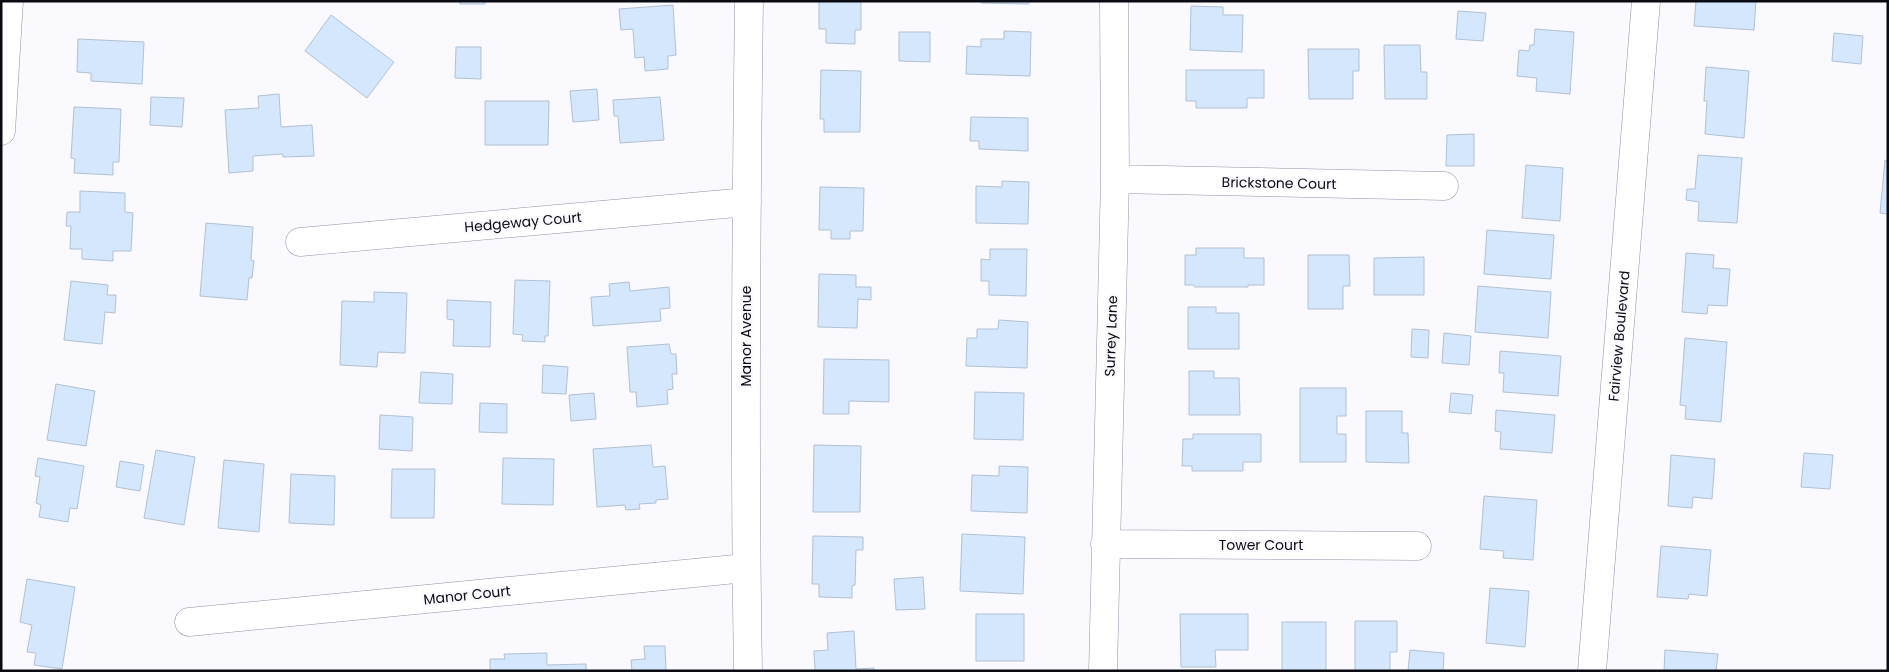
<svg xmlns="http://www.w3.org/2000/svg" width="1889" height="672" viewBox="0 0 1889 672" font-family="Poppins,sans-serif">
<rect width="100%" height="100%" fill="#f9f9fe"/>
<path fill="#d5e7fc" stroke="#b2c1d2" d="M460,1H485V4H460Z
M819,1H861V30H855V44L826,43V29H819Z
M981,1H1029V4L981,3Z
M1696,1H1756L1754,30L1694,26Z
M673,5L676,55L668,56V69L645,71L644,57L635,58L633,29L621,30L619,9Z
M1191,6L1223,7V15H1243L1242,52L1190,50Z
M1458,11L1486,13L1483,41L1456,39Z
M331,15L394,62L367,98L305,51Z
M1535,29L1574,32L1570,94L1536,91L1537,78L1517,76L1519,50L1529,51L1530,45H1534Z
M1004,31L1031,32L1030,76L966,74L967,46L981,47V39H1004Z
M899,32H930V62L899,61Z
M1834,33L1863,36L1861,64L1832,61Z
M78,39L144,42L142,84L91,81V73L77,72Z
M1384,45H1420L1421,72H1427V99H1385Z
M456,47H481V79L455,78Z
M1308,49H1359V71H1353V99H1309Z
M1706,67L1749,71L1744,138L1705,134L1707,101H1704Z
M821,70L861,71L860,132H824V119H820Z
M1186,70H1264V98H1247V108H1196V101H1186Z
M597,89L599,120L573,122L570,91Z
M279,94L281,127L312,125L314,156L283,157V154L253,156V171L229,173L225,110L259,108L258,96Z
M151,97L184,98L182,127L150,125Z
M660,97L664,140L620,143L618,116H614L613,100Z
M485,101H549L548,145H485Z
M74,107L121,109L119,162H113V175L74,173L75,159L71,158Z
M971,117L1028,118V151L979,149V141H970Z
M1474,134V166H1446L1447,135Z
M1698,155L1742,158L1737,223L1698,221L1699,202L1686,200L1687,189H1695Z
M1885,160L1888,161V214L1880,213Z
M1526,165L1563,168L1560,221L1522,218Z
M1002,181L1029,182L1028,224L976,223V186L1002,187Z
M820,187L864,188L863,231H850V239H831V230H819Z
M80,191L125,193V212L133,213L131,251H113V261L82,259V249H70L71,226H66L67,212H80Z
M206,223L253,227L251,260L254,261L252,278H249L247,300L200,296Z
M1487,230L1554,235L1551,279L1484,274Z
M1196,248H1244V258H1264V285H1248V287H1195L1194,285H1185V255H1196Z
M990,249H1027L1026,296L989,295V281H981V259L990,260Z
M1686,253L1714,255L1713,268L1730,269L1727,306L1708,305L1707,314L1682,312Z
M1308,255H1349L1350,286H1343V309H1308Z
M1424,257V295H1374V258Z
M819,274L856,275V287H871V300L858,299L857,328L818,327Z
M515,280L550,281L548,336H545V342L522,341L523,335L513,334Z
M71,281L108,285L107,295H116L115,313L105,312L102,344L64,340Z
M629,282L630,291L669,287L670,308L660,309L661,321L593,326L591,297L610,296L609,284Z
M1478,286L1551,292L1548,338L1475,332Z
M374,292L407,293L405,353L378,352L377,367L340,365L342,301L374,302Z
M447,300L491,302L490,347L453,346L454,320L447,319Z
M1188,307H1216V313H1239V349H1188Z
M999,320L1028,322L1027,368L966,366L967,338H977V329H998Z
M1412,329L1429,330L1428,358L1411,357Z
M1444,333L1471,336L1469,365L1442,363Z
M1685,338L1727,342L1721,422L1685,419L1686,406L1680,405Z
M669,344L671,354H676L677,374H672L673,389L667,390L668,404L637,407L636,392H630L627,347Z
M1500,351L1561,356L1558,396L1503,392L1504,373H1499Z
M824,359L889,360V402L849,401V414H823Z
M543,365L568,367L566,394L542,393Z
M1189,371H1214V378H1239L1240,415H1189Z
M421,372L453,374L452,404L419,403Z
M56,384L95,391L86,446L47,440Z
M1300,388H1346V416H1337V434H1346V462H1300Z
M975,392L1024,393L1023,440L974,439Z
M594,393L596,419L571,421L569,395Z
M1451,393L1473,395L1471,414L1449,412Z
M480,403L507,404V433L479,432Z
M1496,410L1555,415L1552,453L1500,449L1501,432L1495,431Z
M1366,411H1402V433H1408L1409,463L1366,462Z
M380,415L413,417L412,451L379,449Z
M1193,434H1261V462H1243V471H1192V466H1182L1183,439H1193Z
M651,445L653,467L665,466L668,499L656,500V503L639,504L640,509L626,510L625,505L597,507L593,449Z
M814,445L861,446L860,512H813Z
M156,450L195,457L184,525L144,518Z
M1804,453L1833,455L1830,489L1801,487Z
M1671,455L1715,459L1712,499L1693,497L1692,508L1668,506Z
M38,458L84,466L77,509L70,508L68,522L39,517L41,505L36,503L40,477L35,476Z
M503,458L554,459L553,505L502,504Z
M224,460L264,464L259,532L218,528Z
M120,461L144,465L140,491L116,487Z
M999,466L1028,467L1027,513L971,511L972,475L999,476Z
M392,469H435L434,518H391Z
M291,474L335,476L334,525L289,523Z
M1484,496L1537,500L1533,560L1503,558L1504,551L1480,549Z
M962,534L1025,537L1023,594L960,591Z
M813,536L863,537V550H856L855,585L852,586V598L819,597V584H812Z
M1661,546L1711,550L1707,596L1689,594L1688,599L1657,597Z
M923,577L925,609L896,610L894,579Z
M27,579L75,587L62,669L34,665L36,653L27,652L32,625L20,622Z
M1490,588L1529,591L1525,647L1486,643Z
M976,614H1024V661H976Z
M1180,614H1248V650H1215L1216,667H1181Z
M1355,621H1397V652H1390V671H1355Z
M1282,622H1326V671H1282Z
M854,631L856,669L874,668V671H815L814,651L828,650L827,633Z
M644,646H665L666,671H632L631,660L645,659Z
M1410,650L1444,653L1443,671H1408Z
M1665,650L1718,654L1716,671H1664Z
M547,653V665L586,664V671H490V659H505L504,654Z"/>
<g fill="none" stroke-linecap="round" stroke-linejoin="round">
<defs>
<path id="street" d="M1,131L9,1
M1115,179L1444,186
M300,242L747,202
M1105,544L1417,546
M189,622L746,568
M748,671C744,448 746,224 749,1
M1103,671L1115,179L1114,1
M1592,671L1646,1"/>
</defs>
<use href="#street" stroke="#9194a7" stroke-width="29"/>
<use href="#street" stroke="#fff" stroke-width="28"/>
</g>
<g text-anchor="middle" stroke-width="4" stroke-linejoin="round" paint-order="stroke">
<g font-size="14" fill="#0b0c13" stroke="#f9f9fe">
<text transform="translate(1279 183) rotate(1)" y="5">Brickstone Court</text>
<text transform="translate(523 222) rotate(-5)" y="5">Hedgeway Court</text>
<text transform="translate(746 336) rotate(-90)" y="5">Manor Avenue</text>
<text transform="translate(1111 336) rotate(-88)" y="5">Surrey Lane</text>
<text transform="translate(1619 336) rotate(-85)" y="5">Fairview Boulevard</text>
<text x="1261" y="550">Tower Court</text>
<text transform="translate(467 595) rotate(-6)" y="5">Manor Court</text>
</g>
</g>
<rect width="1889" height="672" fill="none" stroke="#0b0c13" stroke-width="5"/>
</svg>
